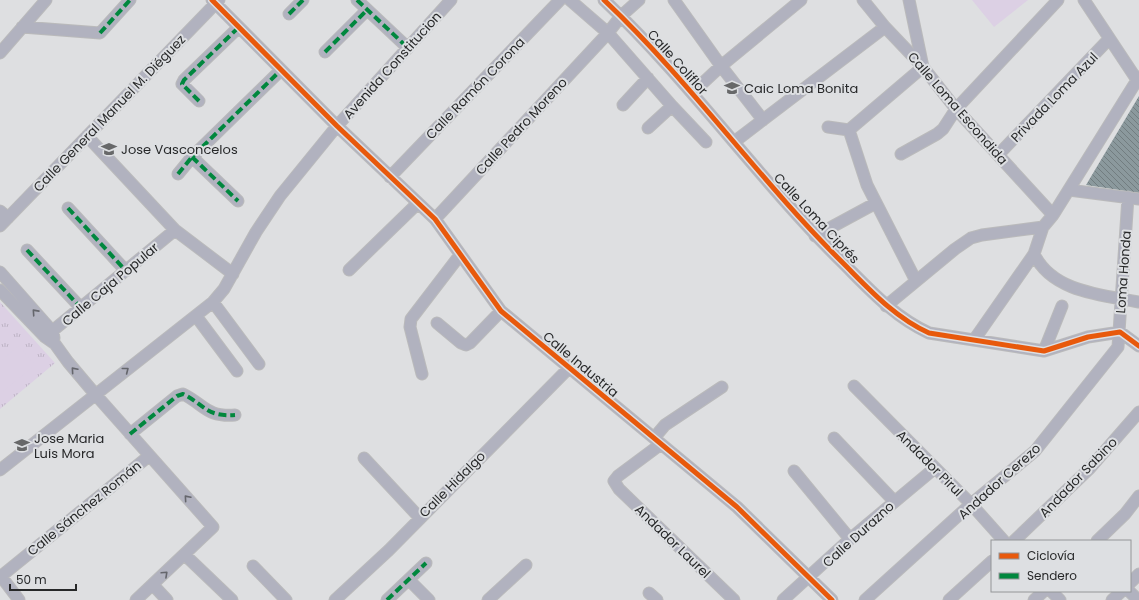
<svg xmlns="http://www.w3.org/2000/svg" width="1139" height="600" viewBox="0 0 1139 600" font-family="Poppins,sans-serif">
<defs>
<pattern id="park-tufts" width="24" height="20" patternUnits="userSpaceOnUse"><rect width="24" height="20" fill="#dcd0e4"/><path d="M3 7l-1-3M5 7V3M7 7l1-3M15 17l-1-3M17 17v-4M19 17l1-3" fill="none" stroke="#bdb3c4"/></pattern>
<pattern id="building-back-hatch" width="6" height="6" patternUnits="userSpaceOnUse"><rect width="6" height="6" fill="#8b999d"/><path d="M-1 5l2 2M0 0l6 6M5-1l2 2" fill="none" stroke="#727d80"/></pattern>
</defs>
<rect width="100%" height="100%" fill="#dedfe1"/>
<path fill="url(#park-tufts)" d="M0,302L55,363L0,409Z"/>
<path fill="#dcd0e4" d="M972,0H1028L994,27Z
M19,346L35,365L0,394V361Z"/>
<path fill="url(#building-back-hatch)" d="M1139,96V193L1086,185Z"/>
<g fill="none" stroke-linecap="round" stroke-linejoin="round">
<defs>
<path id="minor" d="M212,0L337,126L435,219L501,311L737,507L832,600
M357,0L408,48
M570,0L608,33L672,106L706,142
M604,0C690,81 759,180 843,263C869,289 894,317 929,333L1044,351L1088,337L1120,332L1139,346
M674,0L721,66L763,120
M863,0L885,27L923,67L956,109L1053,215
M1084,0L1139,83
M289,14L303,0
M22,27L100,33L130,0
M325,52L367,10
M0,53L46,0
M692,93L721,66L801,0
M199,101L182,84L184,80L239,27
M623,105L648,78
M828,127L849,130
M648,128L672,106
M849,130L923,67L909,0
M849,130L867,185L916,281
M87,136L175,230L233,274
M734,142L885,27
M901,154L937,134L943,129L956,109L1058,0
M998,155L1109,39
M192,157L238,201
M178,174L192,157L281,70
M390,177L560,0
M1069,190L1139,199
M68,208L126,271
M0,211L8,218
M435,219L608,33L621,16L639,0
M0,226L219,0
M815,236L876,203
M27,250L81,308
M1034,254C1052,292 1102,295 1139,302
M349,270L418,203
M0,272L53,332L54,338
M0,290L45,337L55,344L68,362L95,394L213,527L136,600
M213,302L259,364
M886,306L955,249L971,238L982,235L1043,227
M196,316L237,371
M437,323L461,343L466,345L470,343L501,311
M45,337L175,230
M974,340L1034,254L1043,227L1053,215L1139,77
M1044,351L1062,306
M422,374L410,327L411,319L460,255
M854,386L971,504L1004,541
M130,434L177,396L183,394C205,405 206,417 235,415
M654,438L665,425L722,387
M834,438L894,501
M661,444L618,476L614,481L619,489L734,600
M364,458L419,517
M0,470L213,302L224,289L256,232L280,196L337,126L451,0
M794,471L850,539
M1014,541L1090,468L1139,412
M1097,541L1125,514L1139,496
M185,555L232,600
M253,566L286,600
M0,575L19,600
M0,577L149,456
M409,580L429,600
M1130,583L1139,574
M153,585L167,600
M1051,591L1060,600
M1129,591L1138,600
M649,593L657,600
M335,600L389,550L569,368
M387,600L426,563
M488,600L526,565
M783,600L850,539L935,468
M865,600L971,504L1035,451L1118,347L1128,197
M949,600L992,561
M1034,600L1044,591
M1112,600L1122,591"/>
</defs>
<use href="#minor" stroke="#bababb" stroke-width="13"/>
<use href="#minor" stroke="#b1b2bf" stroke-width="11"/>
<path stroke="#00873e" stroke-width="4" stroke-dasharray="8 4" stroke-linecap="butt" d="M357,0L408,48
M289,14L303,0
M100,33L130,0
M325,52L367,10
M199,101L182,84L184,80L239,27
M192,157L238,201
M178,174L192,157L281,70
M68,208L126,271
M27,250L81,308
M130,434L177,396L183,394C205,405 206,417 235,415
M387,600L426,563"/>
<defs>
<path id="cycleway" d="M212,0L337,126L435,219L501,311L737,507L832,600
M604,0C690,81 759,180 843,263C869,289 894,317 929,333L1044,351L1088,337L1120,332L1139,346"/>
</defs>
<use href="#cycleway" stroke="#dddfe2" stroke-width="8"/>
<use href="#cycleway" stroke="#e8590c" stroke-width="5"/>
</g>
<defs><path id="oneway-chevron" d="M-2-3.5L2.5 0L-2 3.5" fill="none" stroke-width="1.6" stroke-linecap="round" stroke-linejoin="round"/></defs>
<g stroke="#65666c">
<use href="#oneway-chevron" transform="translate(35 312) rotate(-132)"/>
<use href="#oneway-chevron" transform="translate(74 370) rotate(-131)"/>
<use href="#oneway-chevron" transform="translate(126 370) rotate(-38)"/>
<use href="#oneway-chevron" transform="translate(187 498) rotate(-131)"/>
<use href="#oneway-chevron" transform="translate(165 574) rotate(-43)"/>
</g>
<defs>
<symbol id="school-bare" viewBox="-9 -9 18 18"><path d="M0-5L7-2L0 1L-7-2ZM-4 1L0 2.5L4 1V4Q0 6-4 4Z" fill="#676869" stroke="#dddfe2" stroke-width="2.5" paint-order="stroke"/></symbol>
</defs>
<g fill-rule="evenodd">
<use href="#school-bare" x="721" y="77" width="22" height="22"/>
<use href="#school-bare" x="98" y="138" width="22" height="22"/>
<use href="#school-bare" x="11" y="434" width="22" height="22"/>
</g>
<g text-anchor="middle" stroke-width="4" stroke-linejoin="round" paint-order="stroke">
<g font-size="13" fill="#272829" stroke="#dddfe2">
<text transform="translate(678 62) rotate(48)" y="5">Calle Coliflor</text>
<text transform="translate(392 65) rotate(-48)" y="5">Avenida Constitucion</text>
<text transform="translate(475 88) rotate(-46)" y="5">Calle Ramón Corona</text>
<text transform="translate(1054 97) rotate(-46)" y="5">Privada Loma Azul</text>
<text transform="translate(958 108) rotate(49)" y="5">Calle Loma Escondida</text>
<text transform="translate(109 113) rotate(-46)" y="5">Calle General Manuel M. Diéguez</text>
<text transform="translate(521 126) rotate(-47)" y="5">Calle Pedro Moreno</text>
<text transform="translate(817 218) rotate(47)" y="5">Calle Loma Ciprés</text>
<text transform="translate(1123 272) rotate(-86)" y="5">Loma Honda</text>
<text transform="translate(110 284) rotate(-40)" y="5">Calle Caja Popular</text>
<text transform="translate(581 364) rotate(40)" y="5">Calle Industria</text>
<text transform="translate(930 463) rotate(45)" y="5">Andador Pirul</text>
<text transform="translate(1078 477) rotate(-46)" y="5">Andador Sabino</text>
<text transform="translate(999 481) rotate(-42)" y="5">Andador Cerezo</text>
<text transform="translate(452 484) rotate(-45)" y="5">Calle Hidalgo</text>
<text transform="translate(84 508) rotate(-39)" y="5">Calle Sánchez Román</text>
<text transform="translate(858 534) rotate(-42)" y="5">Calle Durazno</text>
<text transform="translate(673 541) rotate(44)" y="5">Andador Laurel</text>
</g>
<g font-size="13" fill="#272829" stroke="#dddfe2" text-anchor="start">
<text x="744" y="93">Caic Loma Bonita</text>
<text x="121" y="154">Jose Vasconcelos</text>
<text x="34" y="443">Jose Maria<tspan x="34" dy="15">Luis Mora</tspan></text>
</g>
</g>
<rect x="991" y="540" width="140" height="52" fill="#dddfe2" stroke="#949698"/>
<rect x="999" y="553" width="20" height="6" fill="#e8590c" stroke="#949698"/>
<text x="1027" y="560" font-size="12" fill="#272829">Ciclovía</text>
<rect x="999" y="573" width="20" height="6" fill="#00873e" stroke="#949698"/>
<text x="1027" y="580" font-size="12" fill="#272829">Sendero</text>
<path d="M10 584v6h66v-6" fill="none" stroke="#272829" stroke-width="2"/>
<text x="16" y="584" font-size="12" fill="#272829" stroke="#dddfe2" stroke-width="3" paint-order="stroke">50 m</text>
</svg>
